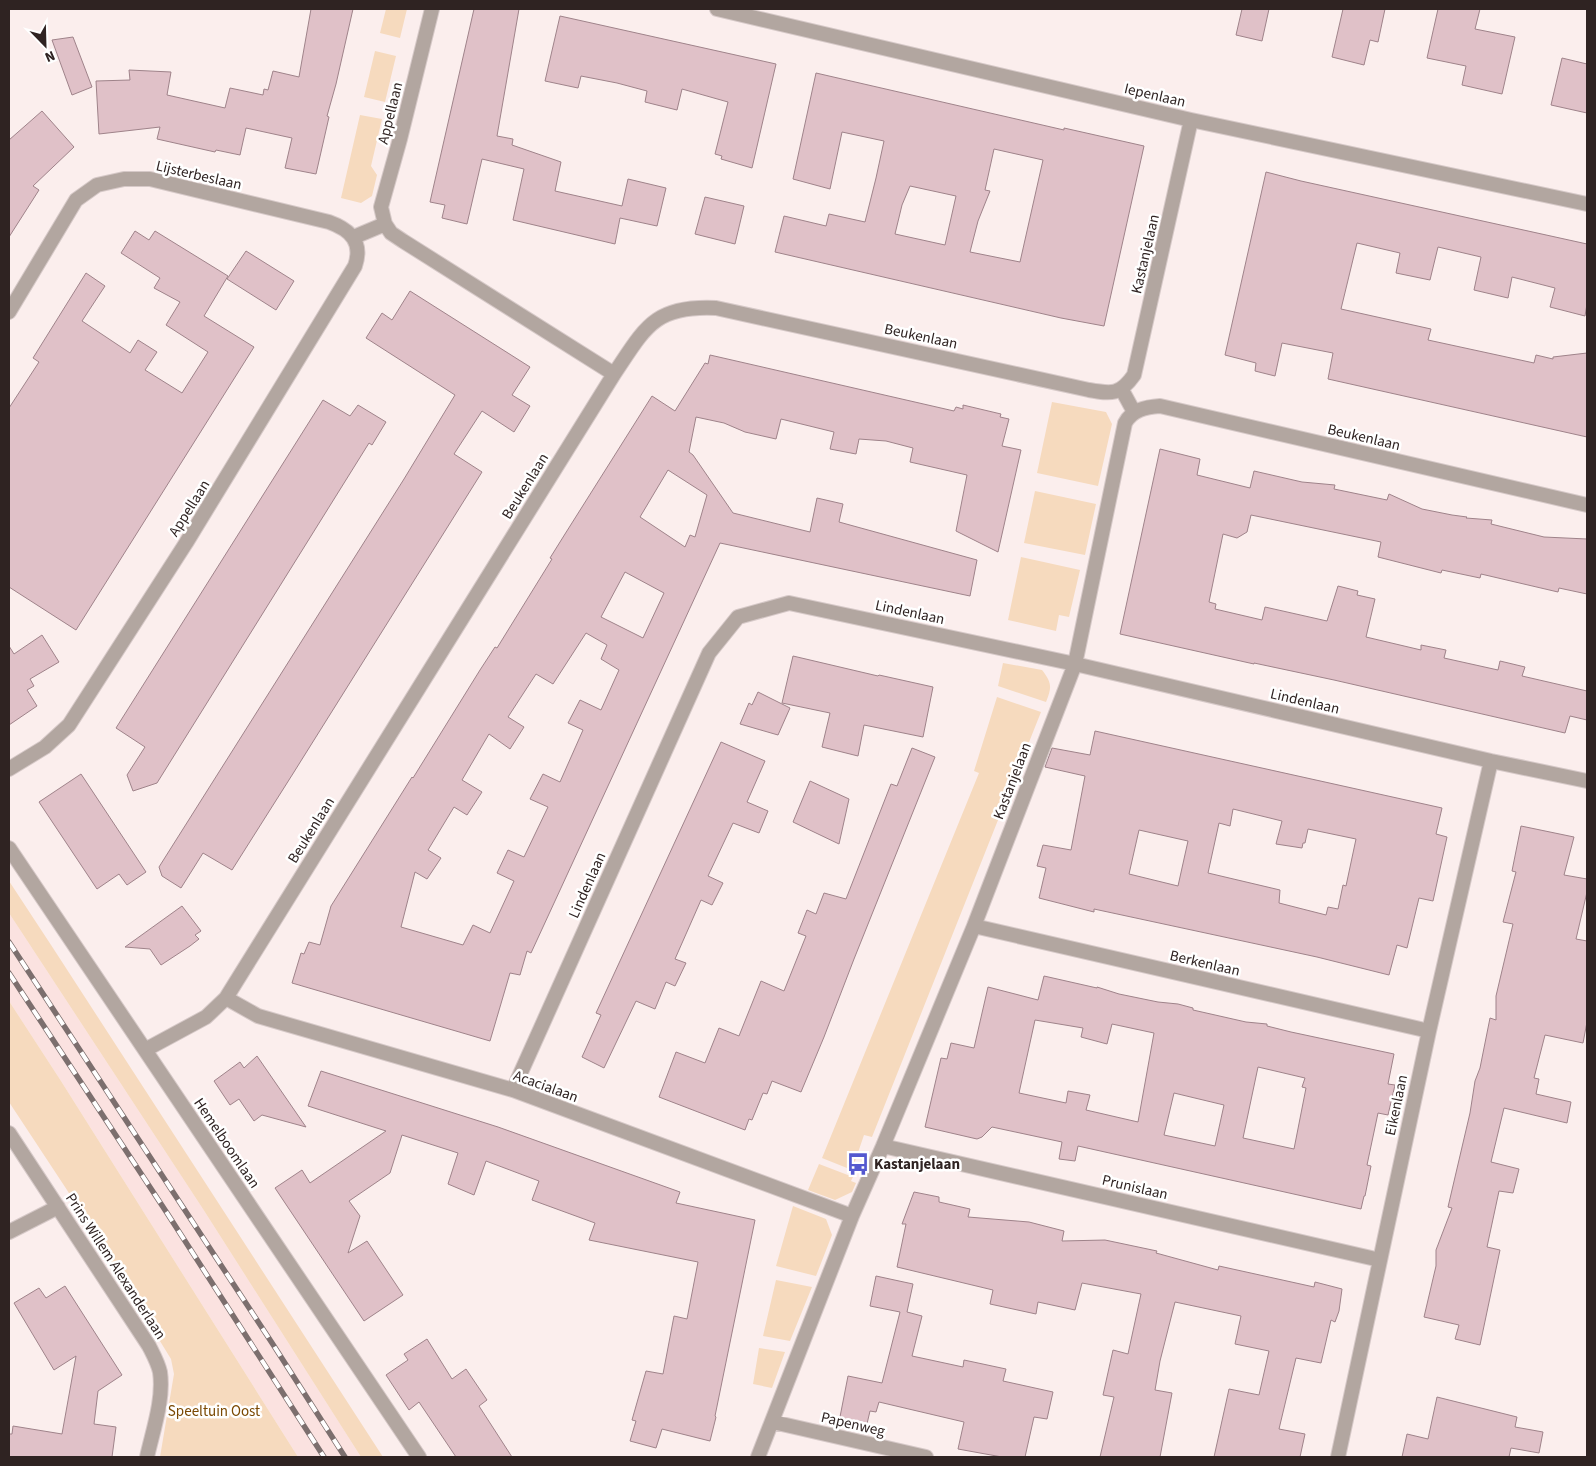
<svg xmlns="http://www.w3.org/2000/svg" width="1596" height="1466" viewBox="0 0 1596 1466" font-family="'Source Sans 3',sans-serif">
<rect width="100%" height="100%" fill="#fbeeed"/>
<path fill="#fbe2e0" d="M9,913L203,1209L361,1457H298L61,1081L9,1001Z"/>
<path fill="#f6dabe" d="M386,9H407L400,38L380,33Z
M375,51L396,56L385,102L364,97Z
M360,115L382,119L371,166L377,175L372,196L361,203L341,198Z
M1052,402L1106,412L1112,424L1098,486L1037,473Z
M1035,491L1096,504L1085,555L1024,543Z
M1021,557L1080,570L1069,617L1059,615L1056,631L1008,620Z
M1003,663L1042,670C1052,683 1052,687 1046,702L998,686Z
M997,697L1041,712L872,1137L864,1135L852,1170L822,1158L979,773L974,771Z
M9,881L53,948L383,1457H361L203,1209L9,913Z
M9,1001L61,1081L298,1457H160L174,1374L171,1359L67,1190L9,1102Z
M819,1164L853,1177L851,1181L856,1183L852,1192L835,1200L808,1190Z
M793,1206L826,1219L832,1235L816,1276L776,1266Z
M776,1280L812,1287L790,1341L763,1336Z
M759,1348L785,1352L772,1388L753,1384Z"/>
<path fill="#e0c1c8" stroke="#9f838a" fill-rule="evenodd" d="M311,9H353L336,84L327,116L329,117L316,174L285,168L292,138L246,128L240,155L216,150L215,152L157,139L160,127L99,134L96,81L130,80L129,70L171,72L167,95L225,108L230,88L263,95L264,89L268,90L273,71L299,77Z
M474,9H519L497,136L513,139L512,145L561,162L555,191L622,206L628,179L666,188L657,226L620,218L615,244L513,220L524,169L482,159L467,224L442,218L445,205L430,202Z
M1242,9H1269L1262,41L1236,35Z
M1343,9H1385L1378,42L1370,40L1364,65L1332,57Z
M1438,9H1480L1475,29L1515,37L1502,94L1462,85L1466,66L1427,58Z
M560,16L776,64L752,168L721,159L722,156L715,154L728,102L682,89L677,110L645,102L647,91L617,83L581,76L578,88L545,81Z
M73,37L92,87L72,95L52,40Z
M1562,58L1587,64V113L1551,105Z
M816,73L1064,130V128L1144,146L1104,326L1061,318L775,252L784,216L826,226L829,214L865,222L876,178L884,141L842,132L830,189L793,179ZM994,149L1043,160L1020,262L970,252L978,221L990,191L985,190ZM910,186L956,196L945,245L895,234L902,205Z
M42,111L74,147L33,186L39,190L9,237V140Z
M1266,172L1301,181L1587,244V304L1585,316L1550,307L1555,288L1512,277L1508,298L1474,290L1481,257L1438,247L1430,280L1396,273L1400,253L1357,243L1341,309L1431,329L1428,340L1534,363L1536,355L1553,359V357L1587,353V437L1328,379L1333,353L1282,343L1275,376L1255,371L1256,363L1225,355Z
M705,197L744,206L735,244L695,234Z
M135,231L149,240L155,231L228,276L204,316L254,347L76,630L9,587V408L39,362L33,358L86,273L105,286L82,321L130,353L138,340L157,352L145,370L182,393L208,352L166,325L180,302L154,288L160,278L121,253Z
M246,251L294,281L276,310L227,279Z
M410,291L530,367L512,395L530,406L514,432L482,411L454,454L482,472L294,772L232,870L203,853L181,888L162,876L159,867L404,479L455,395L366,338L382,313L392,320Z
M710,355L954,411L956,407L963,409V405L1001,414L1000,417L1009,419L1002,446L1021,450L998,552L956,531L967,475L910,462L913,448L886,441L859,439L856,454L830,449L834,432L781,419L776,439L745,432L724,423L696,417L689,452L693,455L733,513L810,532L817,498L843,504L839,522L977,560L970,596L720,543L531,953L527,951L520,975L510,973L490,1041L292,983L301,953L304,954L309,942L320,945L331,906L412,777L413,778L480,670L495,647L497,648L552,559L550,558L565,534L652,396L675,411L705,363L708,364ZM668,470L707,495L695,537L690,535L685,547L640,517ZM625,572L664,593L643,638L601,617ZM586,633L607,645L601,659L619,670L601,710L580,700L568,723L583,730L560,782L543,774L530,799L548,807L524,857L508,850L497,873L514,881L490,933L473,925L463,945L401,927L415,872L427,879L441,858L428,850L454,807L467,815L482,792L462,780L489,734L510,749L524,727L508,717L536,674L553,684Z
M323,400L350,416L358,405L386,422L372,445L369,443L157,783L133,791L127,775L145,747L116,728Z
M1160,449L1200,459L1197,475L1250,488L1254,471L1302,482L1335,485L1334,489L1387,500L1389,494L1422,509L1452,515L1467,517L1466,518L1492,520L1491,524L1544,537L1587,539V594L1559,588L1558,592L1481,574L1480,578L1442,570L1441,573L1378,557L1381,542L1251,515L1247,532L1237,538L1223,534L1209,602L1216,604L1215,609L1262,620L1265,607L1327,621L1338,586L1358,591L1357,595L1375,599L1366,637L1421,650V645L1446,650L1444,658L1498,670L1500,661L1525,667L1522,676L1587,691V720L1570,716L1565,733L1334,680L1254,663V664L1120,634Z
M42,635L59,662L30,679L34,686L27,690L37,706L9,725V646L14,654Z
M793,656L878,676L879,675L933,687L923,737L864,725L858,756L822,747L830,713L782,703Z
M758,692L790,708L778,735L740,724L749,703L752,705Z
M1095,731L1442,808L1436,834L1447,837L1433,901L1419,898L1407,948L1397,945L1389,975L1317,957L1094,909V912L1039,898L1046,868L1037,866L1043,845L1071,850L1085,776L1045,767L1052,748L1090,755ZM1233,809L1282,821L1276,844L1302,848L1303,843H1305L1308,829L1356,839L1346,886L1343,885L1338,909L1328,907L1326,915L1279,903L1280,890L1208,873L1219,823L1230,826ZM1139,830L1188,841L1178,886L1129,874Z
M721,742L765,761L747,802L768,811L759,833L733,823L708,876L723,883L712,905L701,900L675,959L686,963L675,986L666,982L655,1009L636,1001L604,1068L582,1057L601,1015L596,1013Z
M912,748L935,757L854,959L824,1037L801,1092L772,1081L767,1094L763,1093L752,1120L749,1119L745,1130L659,1097L676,1052L705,1063L719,1028L739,1036L761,981L784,991L806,936L798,933L807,910L816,914L824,893L846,899L891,784L897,786Z
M81,774L146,872L127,885L119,874L97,889L39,802Z
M810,781L849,799L839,844L793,822Z
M1521,826L1574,837L1564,875L1587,879V892L1576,939L1587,941V1022L1583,1043L1545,1035L1534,1078L1539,1079L1536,1094L1571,1102L1567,1123L1504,1108L1491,1162L1519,1169L1513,1193L1499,1191L1487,1247L1500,1250L1480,1345L1455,1339L1459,1325L1424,1317L1436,1266V1250L1452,1208L1448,1207L1470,1113L1475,1081L1480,1068L1490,1018L1496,1020V996L1513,924L1503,922L1516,872L1512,871Z
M182,906L201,931L195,935L199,939L190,946L161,965L150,949L125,947Z
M1044,976L1097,988V987L1119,994L1158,1002L1178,1004L1193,1008V1010L1246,1022L1267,1024V1026L1291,1032L1394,1054L1388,1084L1395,1085L1388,1115L1378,1113L1367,1165L1371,1166L1365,1196H1364L1361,1209L1078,1146L1075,1161L1059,1159L1062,1142L992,1127L982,1137L977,1139L925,1127L941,1058L947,1059L951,1043L974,1048L988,987L1038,1000ZM1035,1020L1083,1028L1081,1037L1107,1044L1112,1024L1154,1033L1138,1122L1086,1110L1090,1095L1068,1091L1066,1103L1019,1093ZM1258,1067L1305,1078L1302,1087L1306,1088L1294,1149L1243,1138ZM1174,1093L1224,1105L1215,1146L1164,1135Z
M257,1056L306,1127L262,1115L254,1121L239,1099L230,1105L214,1081L240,1062L244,1068Z
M321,1071L498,1127L680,1192L676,1203L755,1220L715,1416L716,1417L710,1441L662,1429L656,1448L630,1441L636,1421L632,1420L646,1371L663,1374L674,1316L687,1319L698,1262L589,1240L595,1223L532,1200L539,1181L486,1161L474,1195L448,1184L458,1153L402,1135L390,1173L349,1201L360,1216L348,1253L367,1241L403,1295L364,1321L275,1188L302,1170L310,1183L386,1131L308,1106Z
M914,1192L939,1197V1202L970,1209L968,1217L1029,1222L1064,1231L1062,1241L1105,1240L1157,1251L1156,1253L1218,1270L1219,1266L1314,1287L1315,1282L1342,1289L1339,1311L1335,1322L1331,1320L1321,1363L1296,1358L1279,1429L1305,1434L1300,1457H1214L1229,1389L1259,1395L1269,1351L1235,1344L1241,1316L1175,1302L1160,1361L1155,1390L1172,1393L1160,1457H1100L1114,1397L1103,1395L1113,1350L1128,1354L1141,1294L1082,1283L1075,1310L1038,1302L1036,1314L990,1304L993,1290L897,1267L906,1224H902Z
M876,1276L913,1284L907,1312L922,1316L912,1356L963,1367L964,1360L1006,1369L1003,1381L1053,1392L1047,1419L1034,1417L1025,1457H1002L958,1449L964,1422L879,1402L876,1412L870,1411L866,1428L839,1422L848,1376L882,1383L900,1312L870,1306Z
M65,1286L122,1375L98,1391L94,1424L116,1427L112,1457H9V1434H12L13,1426L62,1434L76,1356L54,1370L14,1303L39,1288L46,1298Z
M427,1339L452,1379L466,1369L487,1400L479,1406L512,1457H456L419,1402L409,1410L386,1375L408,1360L404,1354Z
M1437,1397L1517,1417L1515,1427L1543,1432L1539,1453L1511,1448L1509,1457H1402L1407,1434L1428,1439Z"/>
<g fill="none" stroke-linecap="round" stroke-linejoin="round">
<defs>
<path id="minor" d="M432,9L400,139L381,207L385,224L391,233L403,241L614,374
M717,9L1191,120L1587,204
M354,237L385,224
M9,312L76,200L97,185L124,179H150L329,222C351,230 363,242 355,266L186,543L69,725L45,747L9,769
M1122,390L1134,412
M9,848L419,1457
M974,926L1429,1031
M226,998L258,1016L513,1090L852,1216
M145,1050L206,1017L226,998L614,374C645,328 654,305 716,308L1089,390C1112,394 1120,395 1134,375L1191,120
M513,1090L709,653L738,617L789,603L1075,664L1491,761L1587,781
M9,1133L149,1346C153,1354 158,1363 160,1372C164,1399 153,1430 147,1457
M883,1146L1380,1260
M9,1232L58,1207
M773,1422L926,1457
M758,1457L852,1216L883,1146L974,926L1075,664L1125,423C1132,410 1145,407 1160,406L1587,505
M1338,1457L1429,1031L1491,761"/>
</defs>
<use href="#minor" stroke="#d6c9c8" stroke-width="16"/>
<use href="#minor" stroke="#b2a6a0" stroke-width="14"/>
<defs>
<path id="rail" d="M9,942L274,1346L345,1457
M9,973L167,1213L324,1457"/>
</defs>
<use href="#rail" stroke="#7c6f6e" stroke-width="5.5"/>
<use href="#rail" stroke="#fff" stroke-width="4" stroke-dasharray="11" stroke-linecap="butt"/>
</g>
<defs>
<symbol id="bus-bare" viewBox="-9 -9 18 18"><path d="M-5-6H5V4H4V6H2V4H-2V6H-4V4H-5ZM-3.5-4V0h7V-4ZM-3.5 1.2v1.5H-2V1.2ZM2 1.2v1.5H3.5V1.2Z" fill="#5458cf" stroke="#fff" stroke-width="2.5" paint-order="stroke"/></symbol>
</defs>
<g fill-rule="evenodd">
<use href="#bus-bare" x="842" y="1148" width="32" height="32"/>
</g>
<g text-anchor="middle" stroke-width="5" stroke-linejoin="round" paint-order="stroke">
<g font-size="15" fill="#2f2322" stroke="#fff">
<text transform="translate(1155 95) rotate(13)" y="5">Iepenlaan</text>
<text transform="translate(390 113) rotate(-76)" y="5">Appellaan</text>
<text transform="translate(199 175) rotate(13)" y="5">Lijsterbeslaan</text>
<text transform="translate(1145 254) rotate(-77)" y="5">Kastanjelaan</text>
<text transform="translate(921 336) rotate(12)" y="5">Beukenlaan</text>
<text transform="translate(1364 437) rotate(13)" y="5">Beukenlaan</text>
<text transform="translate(525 486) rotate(-58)" y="5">Beukenlaan</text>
<text transform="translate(189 508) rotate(-58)" y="5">Appellaan</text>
<text transform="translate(910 612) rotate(12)" y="5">Lindenlaan</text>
<text transform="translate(1305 701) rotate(13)" y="5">Lindenlaan</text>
<text transform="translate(1012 781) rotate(-69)" y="5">Kastanjelaan</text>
<text transform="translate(311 830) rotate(-58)" y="5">Beukenlaan</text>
<text transform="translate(587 885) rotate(-66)" y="5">Lindenlaan</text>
<text transform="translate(1205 963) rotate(13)" y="5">Berkenlaan</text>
<text transform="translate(546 1086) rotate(20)" y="5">Acacialaan</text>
<text transform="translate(1396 1105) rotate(-78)" y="5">Eikenlaan</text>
<text transform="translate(227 1143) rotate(56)" y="5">Hemelboomlaan</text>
<text transform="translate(1135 1187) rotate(13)" y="5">Prunislaan</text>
<text transform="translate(116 1266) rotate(57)" y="5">Prins Willem Alexanderlaan</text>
<text transform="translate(853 1424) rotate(13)" y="5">Papenweg</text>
</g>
<g font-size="15" font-weight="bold" fill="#2f2322" stroke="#fff" text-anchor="start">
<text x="874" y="1169">Kastanjelaan</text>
</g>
<g font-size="15" fill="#7a4802" stroke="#fff">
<text x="214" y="1416">Speeltuin Oost</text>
</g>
</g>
<rect width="1596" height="1466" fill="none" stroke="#2f2322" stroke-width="20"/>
<g transform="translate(45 45) rotate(157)" stroke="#ffffff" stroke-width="4" paint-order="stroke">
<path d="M0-4L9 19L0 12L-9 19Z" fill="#2f2322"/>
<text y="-8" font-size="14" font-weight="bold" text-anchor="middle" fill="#2f2322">N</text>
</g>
</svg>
